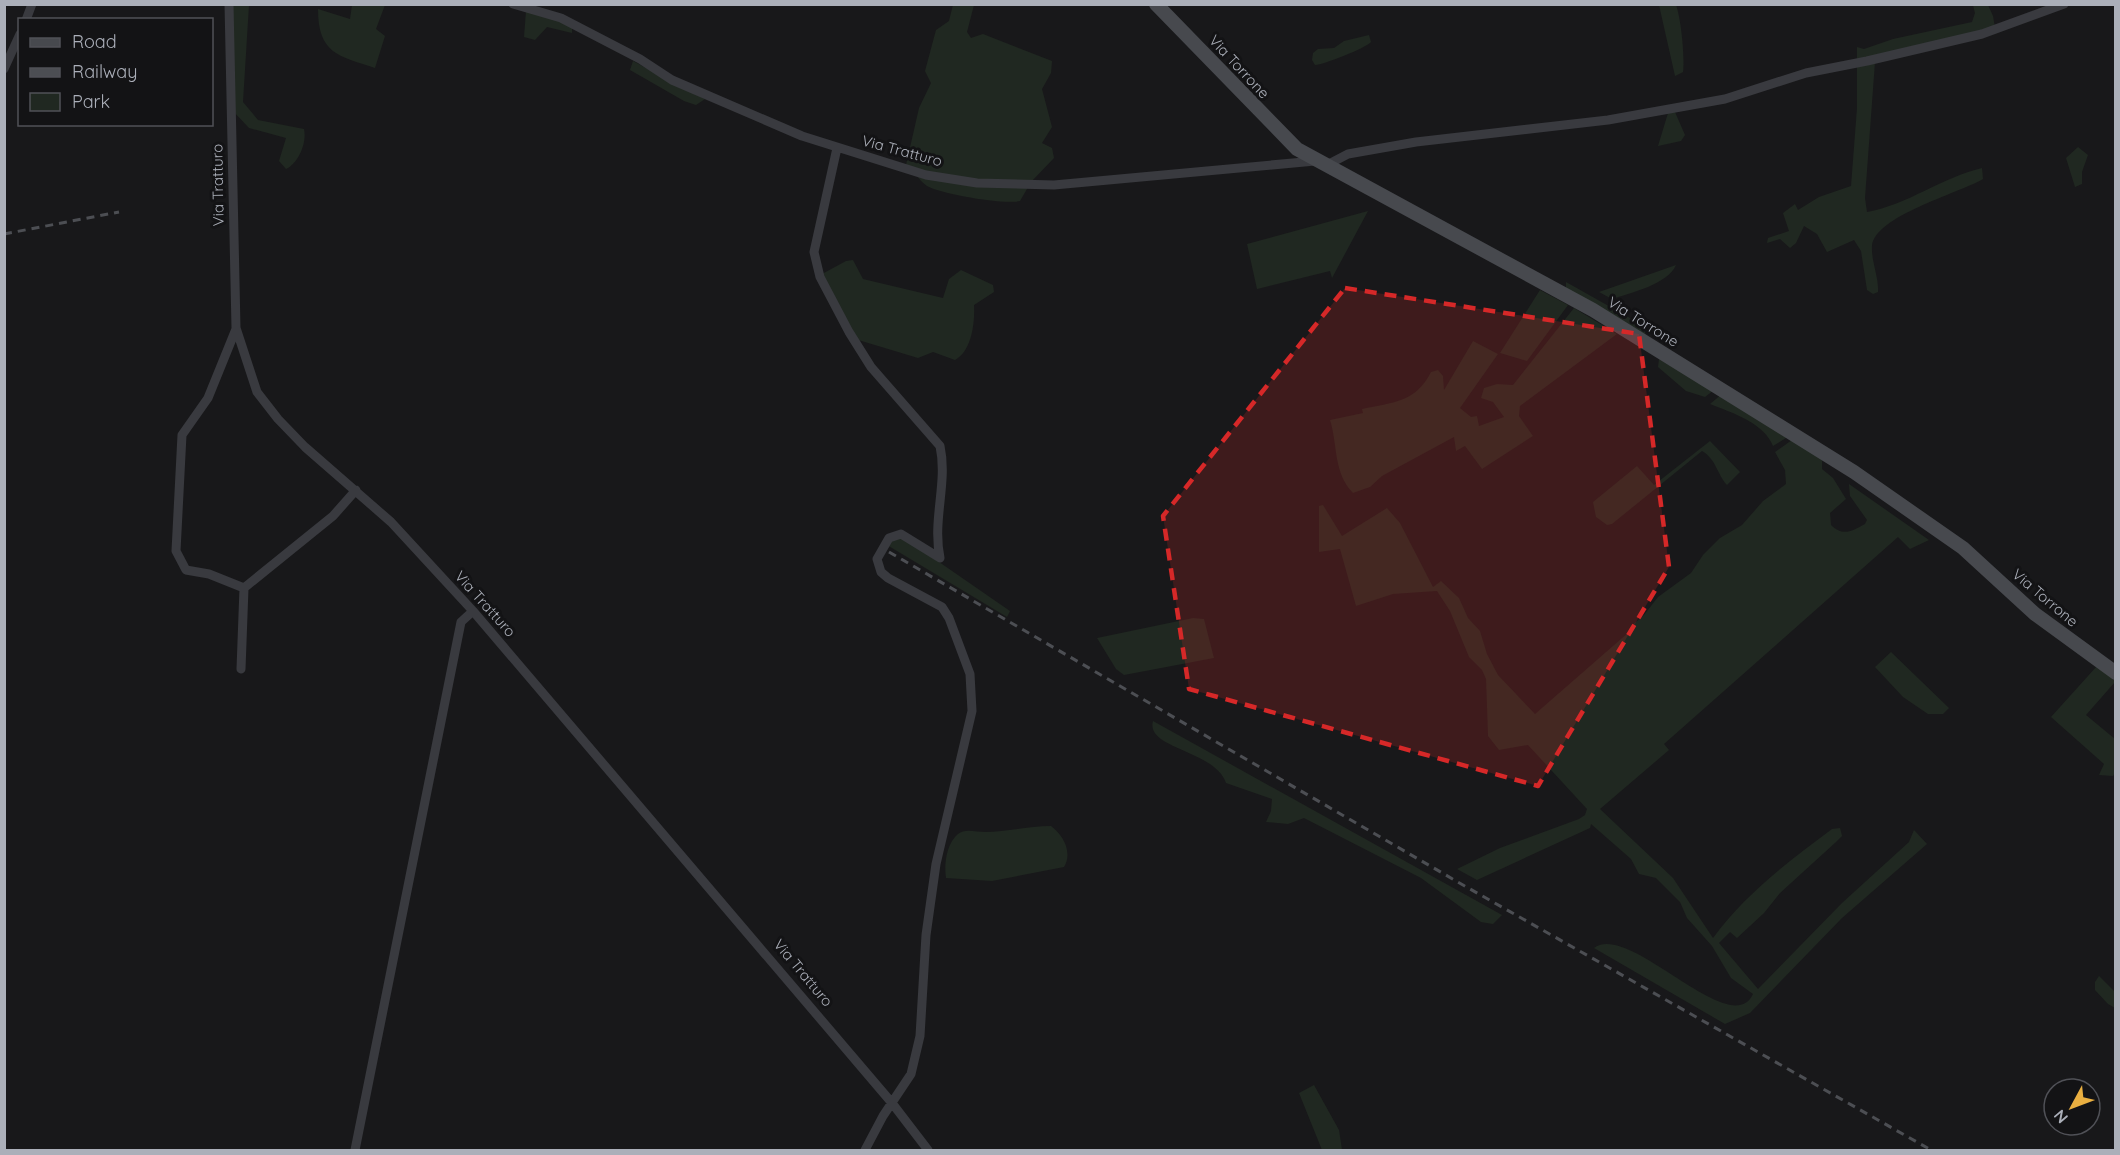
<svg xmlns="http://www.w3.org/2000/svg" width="2120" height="1155" viewBox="0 0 2120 1155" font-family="Quicksand,sans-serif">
<rect width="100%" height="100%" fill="#18181a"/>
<path fill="#202821" d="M231,5H249L243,102L258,120L304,129C307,142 299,163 286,169L279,161L286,138L249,128L233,111Z
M352,5H385L376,29L385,36L375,68C339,56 318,54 318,9L350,19Z
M953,5H974L967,32L971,38L983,34L1052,61L1051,73L1042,89L1052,127L1042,143L1052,148L1054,158L1031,182L1020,201C1004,205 941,194 927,186C920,181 916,175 913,168L906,165L919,108L931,83L925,71L936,30L949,21Z
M1659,5H1676C1681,18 1685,58 1683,72L1675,76Z
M1973,5H1988L1993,16L1995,28L1875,62L1865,198L1867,212C1907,205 1943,177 1982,168L1983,179C1957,194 1875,216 1872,246C1871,261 1879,277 1878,292L1873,294L1867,290L1861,251L1854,240L1827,252L1817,234L1804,226L1796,243L1790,248L1780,239L1767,243L1768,238L1789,231L1783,213L1795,204L1798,210L1819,197L1851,186L1857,108V47L1864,49L1893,39L1972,22L1975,13Z
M526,11L572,25V33L547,27L535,40L524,37Z
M1369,35L1371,42C1366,48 1323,65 1315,65L1312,60L1313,53L1318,49L1334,48L1344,41Z
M633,61L705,99L696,105L684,101L630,70Z
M1675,112L1685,135L1681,141L1658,146L1668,113Z
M2078,147L2088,155L2082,172V184L2075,187L2066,158Z
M1368,211L1332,278L1330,271L1257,289L1247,244Z
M853,260L863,279L943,298L949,279L961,270L993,285L994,292L974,305C975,322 972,351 955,360L933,352L918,358L855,339L822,274L846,261Z
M1676,265C1668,284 1631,293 1612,299L1599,292Z
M1566,282L1646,327L1644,338L1566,290Z
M1540,290L1568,305L1527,361L1500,353Z
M1574,308L1617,334L1520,406L1519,416L1533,436L1482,469L1465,446L1456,451L1454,437L1382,476L1370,487L1353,493C1333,472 1338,446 1330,420L1363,413L1362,409C1393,402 1415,403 1431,372L1438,370L1443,376L1444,390L1473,341L1498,354L1460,408L1471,417L1477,416L1479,426L1504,417L1493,402L1481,398L1484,388L1497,384L1513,385Z
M1659,359L1714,390L1705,397L1686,391L1658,367Z
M1722,394L1789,436L1773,446C1764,423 1733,413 1710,404Z
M1792,440L1822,459V469L1833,478L1846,499L1830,513L1831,525C1843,537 1852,531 1865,524L1867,520L1850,496L1849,484L1929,540L1910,549L1898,537L1664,744L1669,750L1600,809L1673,878L1713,938C1745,894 1789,861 1832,829L1840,828L1842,836L1836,842L1780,893L1764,913L1737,938L1730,932L1719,943L1758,989L1842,903L1909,842L1914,830L1927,844L1842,918L1750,1013L1725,1024L1594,948C1629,921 1731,1042 1753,994L1731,978L1712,946L1687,918L1680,902L1656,878L1639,874L1631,859L1591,824L1590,828L1477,880L1457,869L1500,848L1579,819L1585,815L1587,809L1528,745L1499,750L1488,736L1486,679L1482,670L1469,657L1450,611L1437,591L1393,594L1356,606L1340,549L1319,552V506L1323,505L1342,536L1387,508L1400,523L1433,587L1441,581L1459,598L1468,618L1480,631L1487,654L1498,675L1535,714L1629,632L1630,627L1644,615L1658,597L1691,573L1703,555L1720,538L1742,525L1763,501L1786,484L1785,470L1775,452Z
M1710,441L1740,472L1727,485C1717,474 1716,459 1702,451L1612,524L1607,525L1596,517L1593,502L1637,466L1654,485Z
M900,535L1010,611L1007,617L887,545Z
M1193,618L1204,619L1214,658L1124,675L1116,669L1097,638Z
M1891,652L1949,708L1943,714H1928L1903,697L1875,667Z
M2097,666L2115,679V682L2086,715L2115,739V773L2113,776L2099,775L2104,764L2051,717Z
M1153,721L1502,915L1493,924L1481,922L1421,878L1304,818L1288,824L1266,822L1271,811L1272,799L1226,783C1215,750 1145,749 1153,721Z
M1051,826C1063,835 1073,852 1064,867L992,881L946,878C944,865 946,844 958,834C965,828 976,832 985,832C1007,832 1029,826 1051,826Z
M2099,976L2115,992V1008L2108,1004L2095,990V982Z
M1314,1085L1339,1130L1342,1150H1322L1299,1093Z"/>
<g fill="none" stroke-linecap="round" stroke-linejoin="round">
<path stroke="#393a3f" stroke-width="9" d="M229,4L236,328L257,392L278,419L305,447L391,522L473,611L892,1103L928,1150
M513,4L561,18L640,59L672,80L802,136L926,175L977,183L1054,185L1315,161
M26,20L32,4
M4,69L20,34
M837,148L814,252L820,277L849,332L871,367L940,446C948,483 932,520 940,558L901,534L889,538L877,559L881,572L888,578L942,607L949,618L970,674L972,711L936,864L926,935L920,1036L911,1074L883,1116L865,1150
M1325,166L1348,154L1416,142L1608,120L1725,99L1806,73L1867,61L1982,34L2064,4
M236,329L208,398L182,435L176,551L186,570L209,574L244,588
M241,669L244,588L333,516L356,490
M355,1150L461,622L473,611"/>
<path stroke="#47494e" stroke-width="14" d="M1156,4L1297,149L1593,310L1854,472L1963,548L2035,614L2116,673"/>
<path stroke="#4c4e53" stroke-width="3" stroke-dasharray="8 6" stroke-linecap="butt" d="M4,234L119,212
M889,552L1463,885L1931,1150"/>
</g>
<path fill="#d62828" fill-opacity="0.2" stroke="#d62828" stroke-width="4.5" stroke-dasharray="12 8" stroke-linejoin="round" d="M1345,288L1639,334L1669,567L1538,786L1189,689L1163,516Z"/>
<g text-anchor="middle" stroke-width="6" stroke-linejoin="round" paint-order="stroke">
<g font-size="15" fill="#abafb9" stroke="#131315">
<text transform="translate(1239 67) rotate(47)" y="5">Via Torrone</text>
<text transform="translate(902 151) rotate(15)" y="5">Via Tratturo</text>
<text transform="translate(218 185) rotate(-91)" y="5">Via Tratturo</text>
<text transform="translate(1643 322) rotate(32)" y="5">Via Torrone</text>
<text transform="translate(2045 598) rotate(40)" y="5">Via Torrone</text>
<text transform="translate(485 604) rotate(48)" y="5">Via Tratturo</text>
<text transform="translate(803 973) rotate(50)" y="5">Via Tratturo</text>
</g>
</g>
<rect width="2120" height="1155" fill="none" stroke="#abafb9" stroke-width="12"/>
<rect x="18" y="18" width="195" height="108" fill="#131315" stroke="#505157" stroke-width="1.5"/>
<rect x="30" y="38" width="30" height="9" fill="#47494e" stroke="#505157" stroke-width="1.5"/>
<text x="72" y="48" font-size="18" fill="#abafb9">Road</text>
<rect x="30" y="68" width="30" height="9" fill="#4c4e53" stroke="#505157" stroke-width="1.5"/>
<text x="72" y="78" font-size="18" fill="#abafb9">Railway</text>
<rect x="30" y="93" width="30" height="18" fill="#202821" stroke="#505157" stroke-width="1.5"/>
<text x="72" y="108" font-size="18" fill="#abafb9">Park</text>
<g transform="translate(2072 1107) rotate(229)"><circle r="28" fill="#131315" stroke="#505157" stroke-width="1.5"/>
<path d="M0-4.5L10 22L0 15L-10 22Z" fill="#e9af41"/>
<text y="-9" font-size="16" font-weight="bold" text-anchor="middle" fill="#abafb9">N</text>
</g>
</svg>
